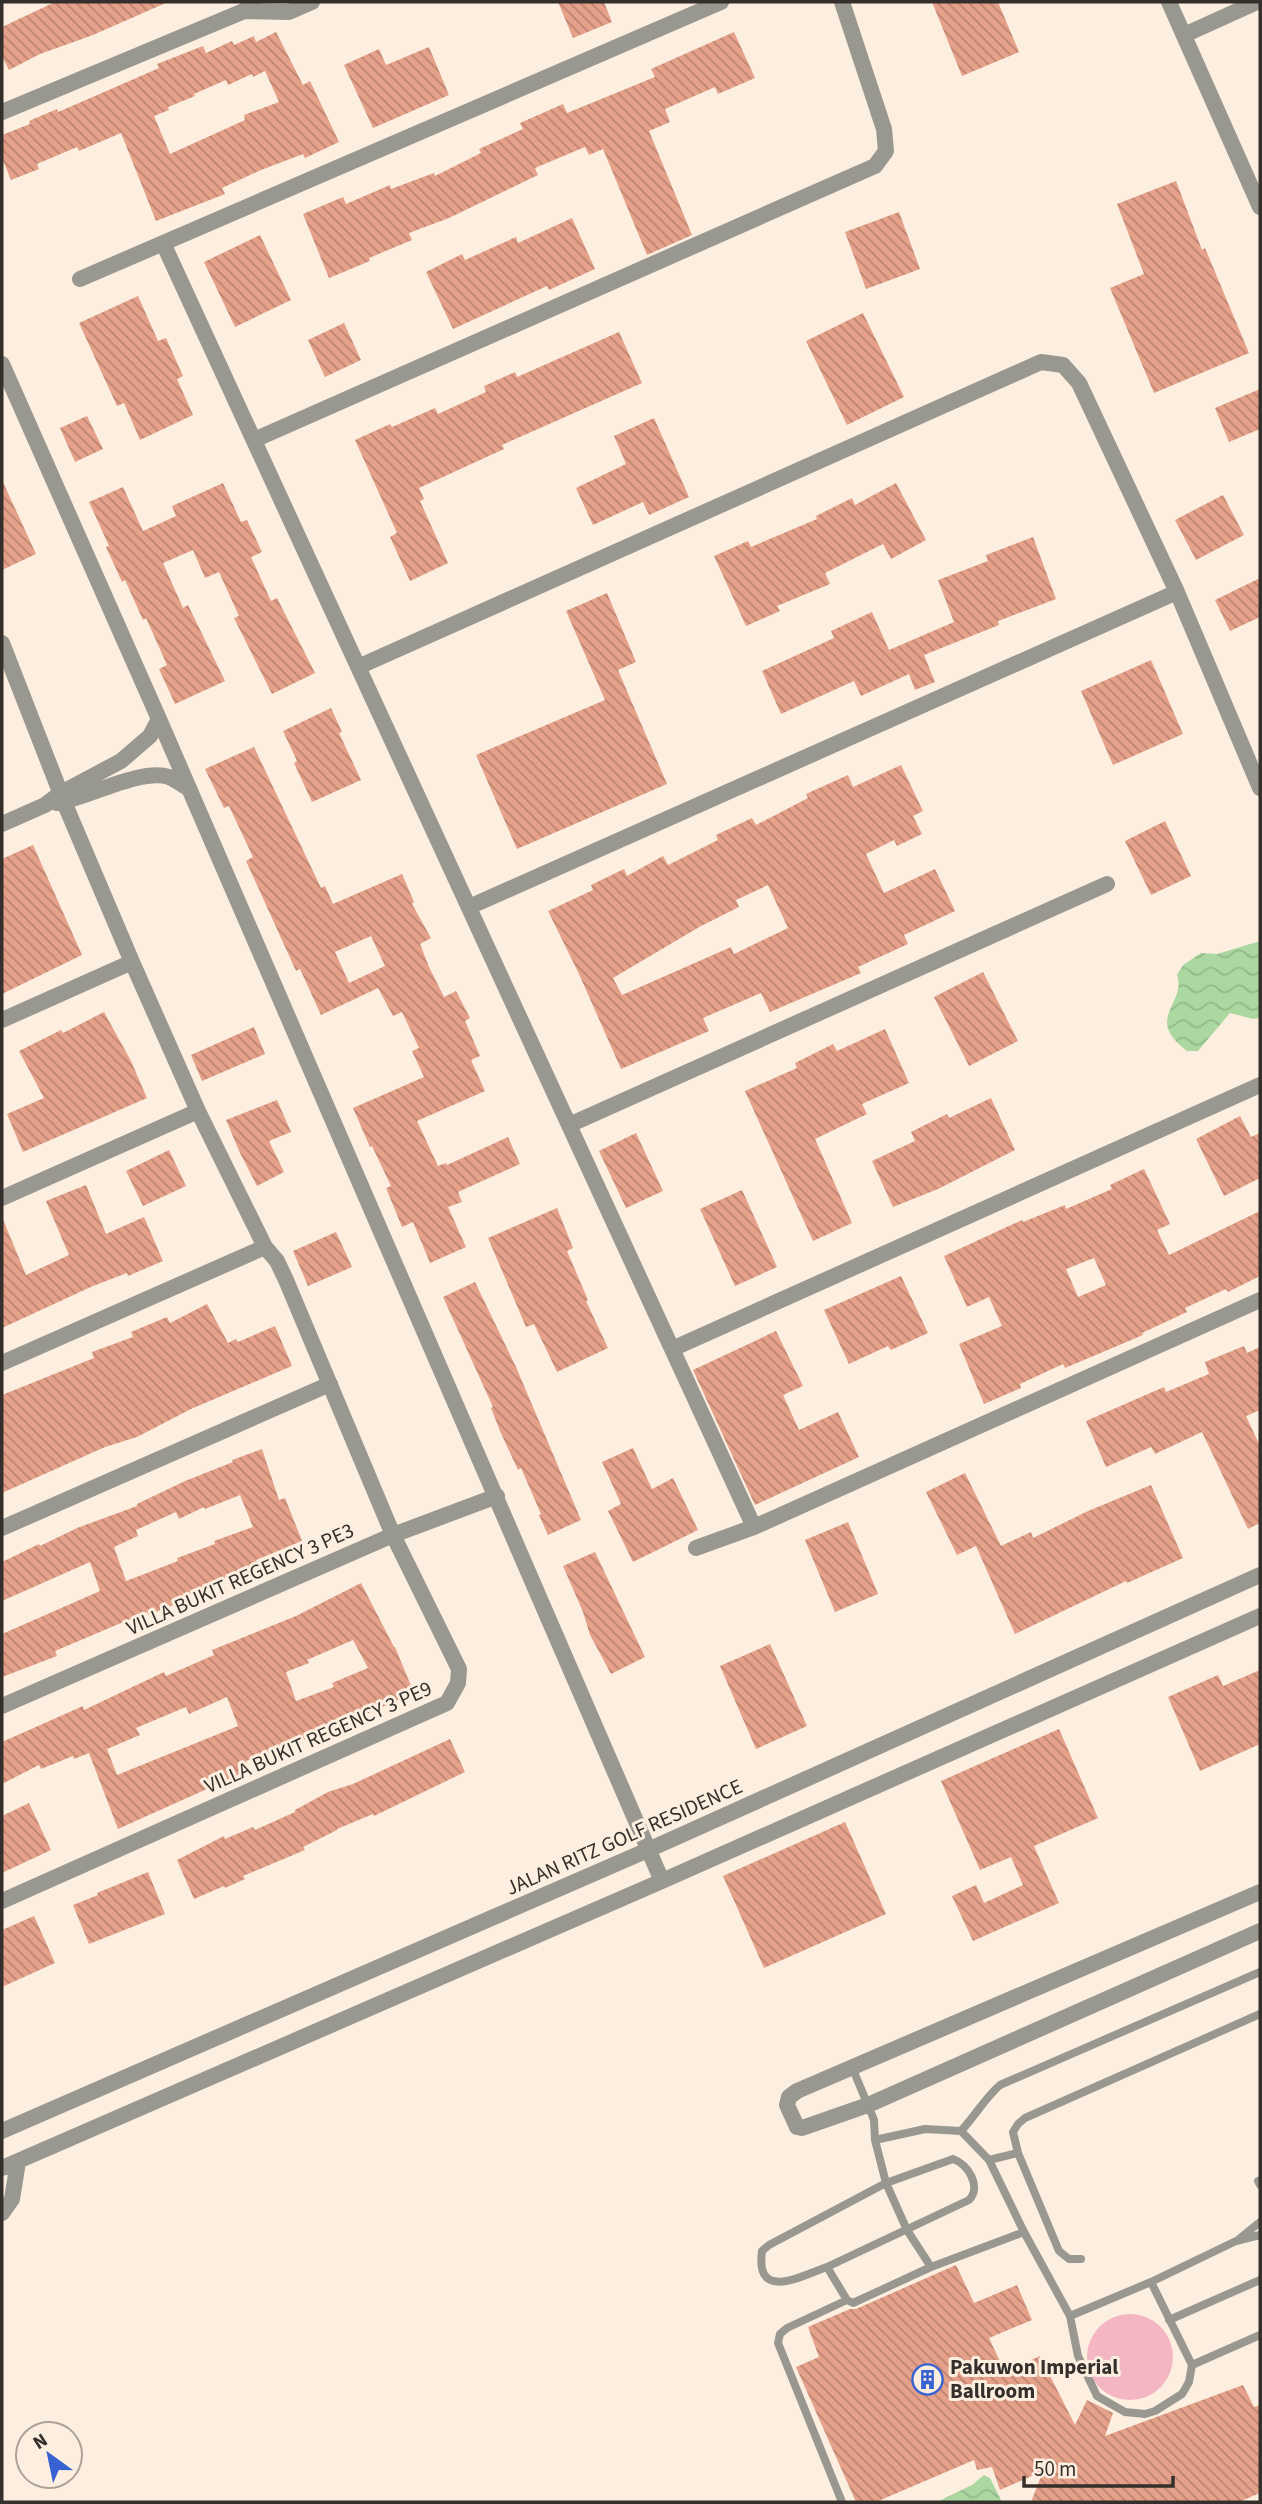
<svg xmlns="http://www.w3.org/2000/svg" width="1262" height="2504" viewBox="0 0 1262 2504" font-family="'Source Sans 3',sans-serif">
<defs>
<pattern id="water-waves" width="16" height="10" patternUnits="userSpaceOnUse" patternTransform="scale(1.75)"><rect width="16" height="10" fill="#abd7a0"/><path d="M0 5q4-4 8 0t8 0" fill="none" stroke="#94b98a"/></pattern>
<pattern id="building-back-hatch" width="6" height="6" patternUnits="userSpaceOnUse" patternTransform="scale(1.75)"><rect width="6" height="6" fill="#e6a18a"/><path d="M-1 5l2 2M0 0l6 6M5-1l2 2" fill="none" stroke="#bb8471"/></pattern>
</defs>
<rect width="100%" height="100%" fill="#fcefe0"/>
<path fill="#f4b6c2" d="M1087 2357a43 43 0 1 1 86 0a43 43 0 1 1-86 0Z"/>
<path fill="url(#water-waves)" d="M1260,941V1018L1253,1019L1230,1013L1198,1051H1187C1143,1018 1187,1004 1177,975L1183,965L1201,953L1217,954Z
M984,2475L990,2478L1002,2502H937L972,2485Z"/>
<path fill="url(#building-back-hatch)" fill-rule="evenodd" d="M55,2H168L93,35L40,54L9,70L2,56V27Z
M558,2H604L612,22L573,38Z
M932,2H998L1019,52L962,76Z
M276,32L303,85L310,81L339,142L305,158L303,154L261,170L222,188L225,194L156,221L121,133L79,151L77,147L37,164L39,169L11,180L2,158V135L30,124L29,121L57,109L58,112L95,96L159,68L157,64L203,46L206,53L232,41L234,45L254,36L256,42ZM265,71L279,102L244,115L245,120L170,154L154,116L169,110L168,107L195,96L194,94L226,80L228,85L252,74L253,77Z
M734,32L755,78L718,94L715,87L665,109L670,122L649,131L692,235L647,255L603,149L589,155L585,147L535,168L538,175L449,218L409,233L412,240L369,258L370,261L329,278L303,214L343,197L346,204L390,185L391,189L434,173L435,176L481,153L479,149L523,129L520,123L563,104L567,113L655,77L651,69Z
M429,47L449,95L373,128L344,65L379,49L386,65Z
M1176,181L1202,250L1205,248L1249,353L1154,393L1110,288L1144,274L1117,204Z
M899,212L920,269L866,289L845,232Z
M572,218L595,269L549,290L547,286L453,329L426,272L462,254L465,260L516,237L518,243Z
M260,235L291,300L235,327L204,262Z
M138,296L158,341L166,338L183,376L177,379L193,415L140,440L124,403L117,406L79,323Z
M863,313L904,397L847,425L806,341Z
M344,323L361,360L325,377L308,340Z
M619,332L642,383L502,445L504,449L419,488L424,499L420,501L448,563L410,581L390,537L397,533L355,440L390,424L392,427L435,408L438,414L486,392L484,386L515,372L517,377Z
M1260,389V429L1229,442L1215,408Z
M87,416L103,449L75,462L60,428Z
M654,418L689,497L649,515L643,502L593,525L576,488L626,464L614,436Z
M2,480L36,554L2,570Z
M223,483L241,522L247,520L262,552L251,557L271,601L277,598L315,673L272,694L234,618L239,616L219,572L205,578L193,550L163,563L183,608L188,605L225,681L175,704L159,669L167,665L146,618L143,620L125,580L122,582L106,547L109,546L89,502L123,487L143,531L176,516L172,506Z
M896,483L926,540L891,559L883,544L825,573L830,584L777,606L780,611L746,626L714,556L748,541L751,547L817,519L816,516L852,498L855,505Z
M1223,495L1244,535L1196,560L1175,520Z
M1033,537L1056,599L998,621L999,625L924,655L935,682L915,690L909,674L861,696L854,681L781,714L762,671L834,638L831,631L872,612L889,650L954,622L938,580L988,561L986,555Z
M1260,578V617L1230,631L1215,600Z
M607,593L636,662L618,670L667,784L517,849L476,755L605,700L566,611Z
M1151,660L1183,734L1113,765L1081,691Z
M331,708L342,732L339,733L361,780L312,802L294,763L297,761L283,731Z
M254,747L321,888L325,886L333,904L402,874L414,902L412,904L431,938L420,944L429,967L444,997L456,991L470,1018L465,1021L480,1056L471,1060L485,1091L417,1121L438,1166L446,1163L447,1165L508,1137L520,1164L458,1192L462,1202L448,1207L466,1247L430,1263L413,1222L402,1227L386,1188L391,1186L372,1146L370,1147L353,1108L424,1077L412,1051L419,1048L402,1012L393,1016L378,988L321,1015L300,969L296,971L246,861L253,857L229,806L224,808L205,769ZM371,936L385,966L349,983L335,952Z
M901,765L923,811L913,816L922,834L897,846L894,840L866,854L884,893L935,869L955,911L904,935L908,944L858,967L861,973L770,1012L761,993L703,1018L709,1031L621,1069L579,974L548,911L593,890L591,885L624,869L627,876L663,856L668,865L718,840L716,835L752,818L756,825L808,798L806,794L848,775L853,787ZM768,885L788,928L734,954L731,947L622,995L613,978L701,926L739,907L736,900Z
M1165,821L1191,876L1151,895L1125,841Z
M33,845L82,955L2,994V859Z
M983,972L1018,1041L969,1066L934,997Z
M104,1012L131,1061L147,1098L23,1152L7,1114L44,1098L19,1051L61,1030L63,1033Z
M254,1027L265,1054L202,1081L191,1055Z
M885,1029L909,1083L862,1104L867,1114L815,1139L852,1223L813,1241L745,1091L797,1068L795,1063L833,1044L837,1051Z
M991,1098L1015,1150L938,1189L893,1207L872,1161L915,1141L911,1132L947,1114L949,1118Z
M277,1100L291,1132L269,1141L284,1172L257,1186L240,1153L226,1120Z
M1240,1116L1251,1137L1260,1133V1178L1224,1196L1196,1139Z
M636,1133L663,1191L626,1208L599,1151Z
M169,1150L186,1186L143,1206L126,1171Z
M1144,1169L1170,1224L1157,1230L1169,1255L1260,1211V1276L1228,1292L1226,1289L1185,1308L1187,1312L1142,1333L1143,1335L1065,1368L1063,1364L1020,1384L1021,1388L984,1404L959,1344L1002,1326L989,1297L967,1307L944,1256L1022,1220L1023,1222L1065,1205L1066,1209L1112,1189L1110,1185ZM1094,1258L1106,1285L1078,1297L1066,1269Z
M86,1185L106,1234L144,1217L163,1261L128,1276L127,1273L93,1286L2,1328V1217L26,1275L69,1255L46,1201Z
M742,1190L777,1267L735,1286L700,1209Z
M557,1208L573,1248L567,1251L588,1300L586,1301L608,1348L557,1372L534,1324L526,1327L488,1238Z
M336,1232L352,1267L308,1286L293,1251Z
M901,1276L928,1333L891,1350L888,1346L849,1364L824,1310Z
M475,1282L516,1367L581,1520L548,1535L539,1515L541,1514L521,1468L518,1470L500,1431L491,1408L493,1407L443,1297Z
M207,1304L228,1343L236,1339L238,1342L275,1326L292,1366L191,1409L137,1437L105,1447L2,1493V1395L94,1358L92,1352L133,1337L131,1332L167,1317L170,1323Z
M776,1331L803,1386L783,1395L799,1430L838,1412L859,1457L755,1505L693,1370Z
M1244,1346L1247,1353L1260,1347V1410L1246,1416L1260,1446V1523L1248,1529L1202,1432L1155,1454L1151,1447L1106,1467L1086,1421L1164,1387L1166,1392L1209,1374L1205,1362Z
M633,1448L652,1489L673,1478L698,1530L633,1562L608,1511L621,1504L602,1462Z
M262,1449L279,1500L285,1498L302,1541L256,1560L259,1566L219,1580L220,1584L180,1598L182,1602L148,1615L147,1612L55,1651L57,1656L2,1677V1634L100,1591L90,1562L2,1601V1562L39,1544L40,1546L77,1528L137,1506V1504L185,1481L233,1462L232,1460ZM240,1495L253,1527L214,1541L215,1544L177,1558L178,1561L126,1581L114,1547L138,1536L136,1530L176,1512L179,1519L204,1507L205,1509Z
M965,1473L1001,1546L1031,1532L1033,1538L1088,1511L1151,1485L1183,1558L1127,1583L1126,1581L1015,1634L976,1546L957,1555L926,1492Z
M848,1522L878,1594L835,1612L805,1540Z
M595,1552L645,1657L611,1674L590,1635L583,1612L563,1566Z
M361,1583L394,1647H395L414,1693L348,1722L347,1719L308,1734L309,1738L246,1761L249,1770L118,1829L89,1753L74,1759L73,1756L41,1769L39,1765L2,1784V1742L83,1706L84,1710L164,1672L166,1676L214,1655L212,1650L296,1616ZM353,1640L368,1668L332,1683L334,1687L296,1701L286,1672L309,1663L307,1660ZM227,1697L238,1726L117,1775L107,1749L140,1735L136,1728L186,1707L189,1714Z
M770,1644L807,1726L756,1749L720,1666Z
M1260,1670V1744L1200,1771L1168,1697L1218,1675L1223,1686Z
M1059,1729L1098,1818L1034,1846L1059,1903L973,1941L952,1896L976,1885L984,1903L1023,1885L1011,1857L980,1870L941,1781Z
M450,1739L465,1772L374,1816L373,1814L337,1829V1830L303,1847L305,1850L243,1876L245,1879L225,1888L224,1886L194,1899L177,1860L224,1836L225,1839L253,1827L255,1830L295,1812V1810L328,1792L353,1784Z
M29,1803L51,1850L2,1873V1816Z
M845,1822L886,1914L764,1968L723,1876Z
M148,1872L165,1914L89,1944L73,1905L98,1895L97,1893Z
M34,1916L55,1963L2,1987V1930Z
M956,2265L974,2303L1017,2285L1032,2320L989,2338L1005,2372L1040,2356L1075,2425L1087,2400L1113,2413L1105,2436L1243,2385L1254,2407L1260,2405V2493L1239,2502H1031L1043,2471L1000,2490L992,2467L977,2470L974,2460L876,2502H856L796,2367L819,2357L808,2327L850,2309H856Z"/>
<g fill="none" stroke-linecap="round" stroke-linejoin="round">
<path stroke="#989891" stroke-width="8" d="M852,2067L874,2120L875,2140L925,2129L961,2131L989,2160L1024,2232L1070,2316L1078,2356L1097,2396L1125,2412L1145,2414L1155,2411L1182,2394L1189,2382L1192,2365L1151,2282
M961,2131C975,2116 985,2098 1000,2085L1260,1972
M875,2140L886,2183L907,2230L931,2267
M989,2160L1018,2153
M1258,2181L1260,2185
M1239,2239L1260,2222
M1081,2259H1069L1059,2251L1018,2153L1013,2132L1018,2124L1025,2118L1260,2014
M827,2267L969,2200C982,2187 968,2164 953,2159L886,2183L769,2245L762,2251C755,2302 801,2276 827,2267L847,2300L853,2303L931,2267L1024,2232
M1070,2316L1151,2282L1236,2241L1260,2235
M1169,2320L1260,2280
M1192,2365L1260,2335
M842,2502L778,2343L780,2334L787,2328L847,2300"/>
<path stroke="#989891" stroke-width="16" d="M1169,2L1260,207
M244,11L289,12L312,2
M1184,35L1257,2
M2,112L244,11L254,2
M163,243L754,1527
M80,279L721,2
M2,364L159,719L662,1881
M254,440L875,166L886,151L884,129L842,2
M2,643L64,802L132,962L198,1111L265,1247L277,1261L286,1280L393,1535L459,1669L458,1683L447,1703L2,1901
M358,667L1041,362L1063,365L1079,383L1177,592L1260,788
M57,803C87,798 141,768 169,777C176,780 182,785 188,788
M2,824L45,805L61,793L121,761L150,736L159,719
M469,907L1177,592
M2,1020L132,962
M569,1125L1107,884
M2,1198L198,1111
M672,1349L1260,1085
M2,1363L265,1247
M2,1528L330,1384
M696,1548L754,1527L1260,1300
M2,1706L393,1535L497,1496
M1260,1892L797,2091L789,2097L787,2105L797,2127L802,2128L868,2105L1260,1931
M2,2131L648,1850L1260,1575
M2,2168L662,1881L1260,1616
M2,2213L12,2199L18,2162"/>
</g>
<defs>
<symbol id="building-ring" viewBox="-11 -11 22 22"><circle r="9.5" fill="#fcefe0" stroke="#3862d2" stroke-width="1.5"/><path d="M-4-6H4V6H1V3H-1V6H-4ZM-2.5-4.3h1.7v1.8h-1.7ZM.8-4.3h1.7v1.8H.8ZM-2.5-1h1.7V.8h-1.7ZM.8-1h1.7V.8H.8Z" fill="#3862d2"/></symbol>
</defs>
<g fill-rule="evenodd">
<use href="#building-ring" x="910" y="2362" width="35" height="35"/>
</g>
<g text-anchor="middle" stroke-width="6" stroke-linejoin="round" paint-order="stroke">
<g font-size="21" fill="#342f2a" stroke="#fcefe0">
<text transform="translate(240 1579) rotate(-24)" y="7">VILLA BUKIT REGENCY 3 PE3</text>
<text transform="translate(318 1737) rotate(-24)" y="7">VILLA BUKIT REGENCY 3 PE9</text>
<text transform="translate(624 1837) rotate(-24)" y="7">JALAN RITZ GOLF RESIDENCE</text>
</g>
<g font-size="21" font-weight="bold" fill="#342f2a" stroke="#fcefe0" text-anchor="start">
<text x="950" y="2374">Pakuwon Imperial<tspan x="950" dy="24">Ballroom</tspan></text>
</g>
</g>
<rect width="1262" height="2504" fill="none" stroke="#342f2a" stroke-width="7"/>
<g transform="translate(49 2455) rotate(327)"><circle r="33" fill="#fcefe0" stroke="#aca297" stroke-width="2"/>
<path d="M0-5L12 26L0 18L-12 26Z" fill="#3862d2"/>
<text y="-10" font-size="19" font-weight="bold" text-anchor="middle" fill="#342f2a">N</text>
</g>
<path d="M1024 2476v10h149v-10" fill="none" stroke="#342f2a" stroke-width="3.5"/>
<text x="1034" y="2476" font-size="21" fill="#342f2a" stroke="#fcefe0" stroke-width="5" paint-order="stroke">50 m</text>
</svg>
